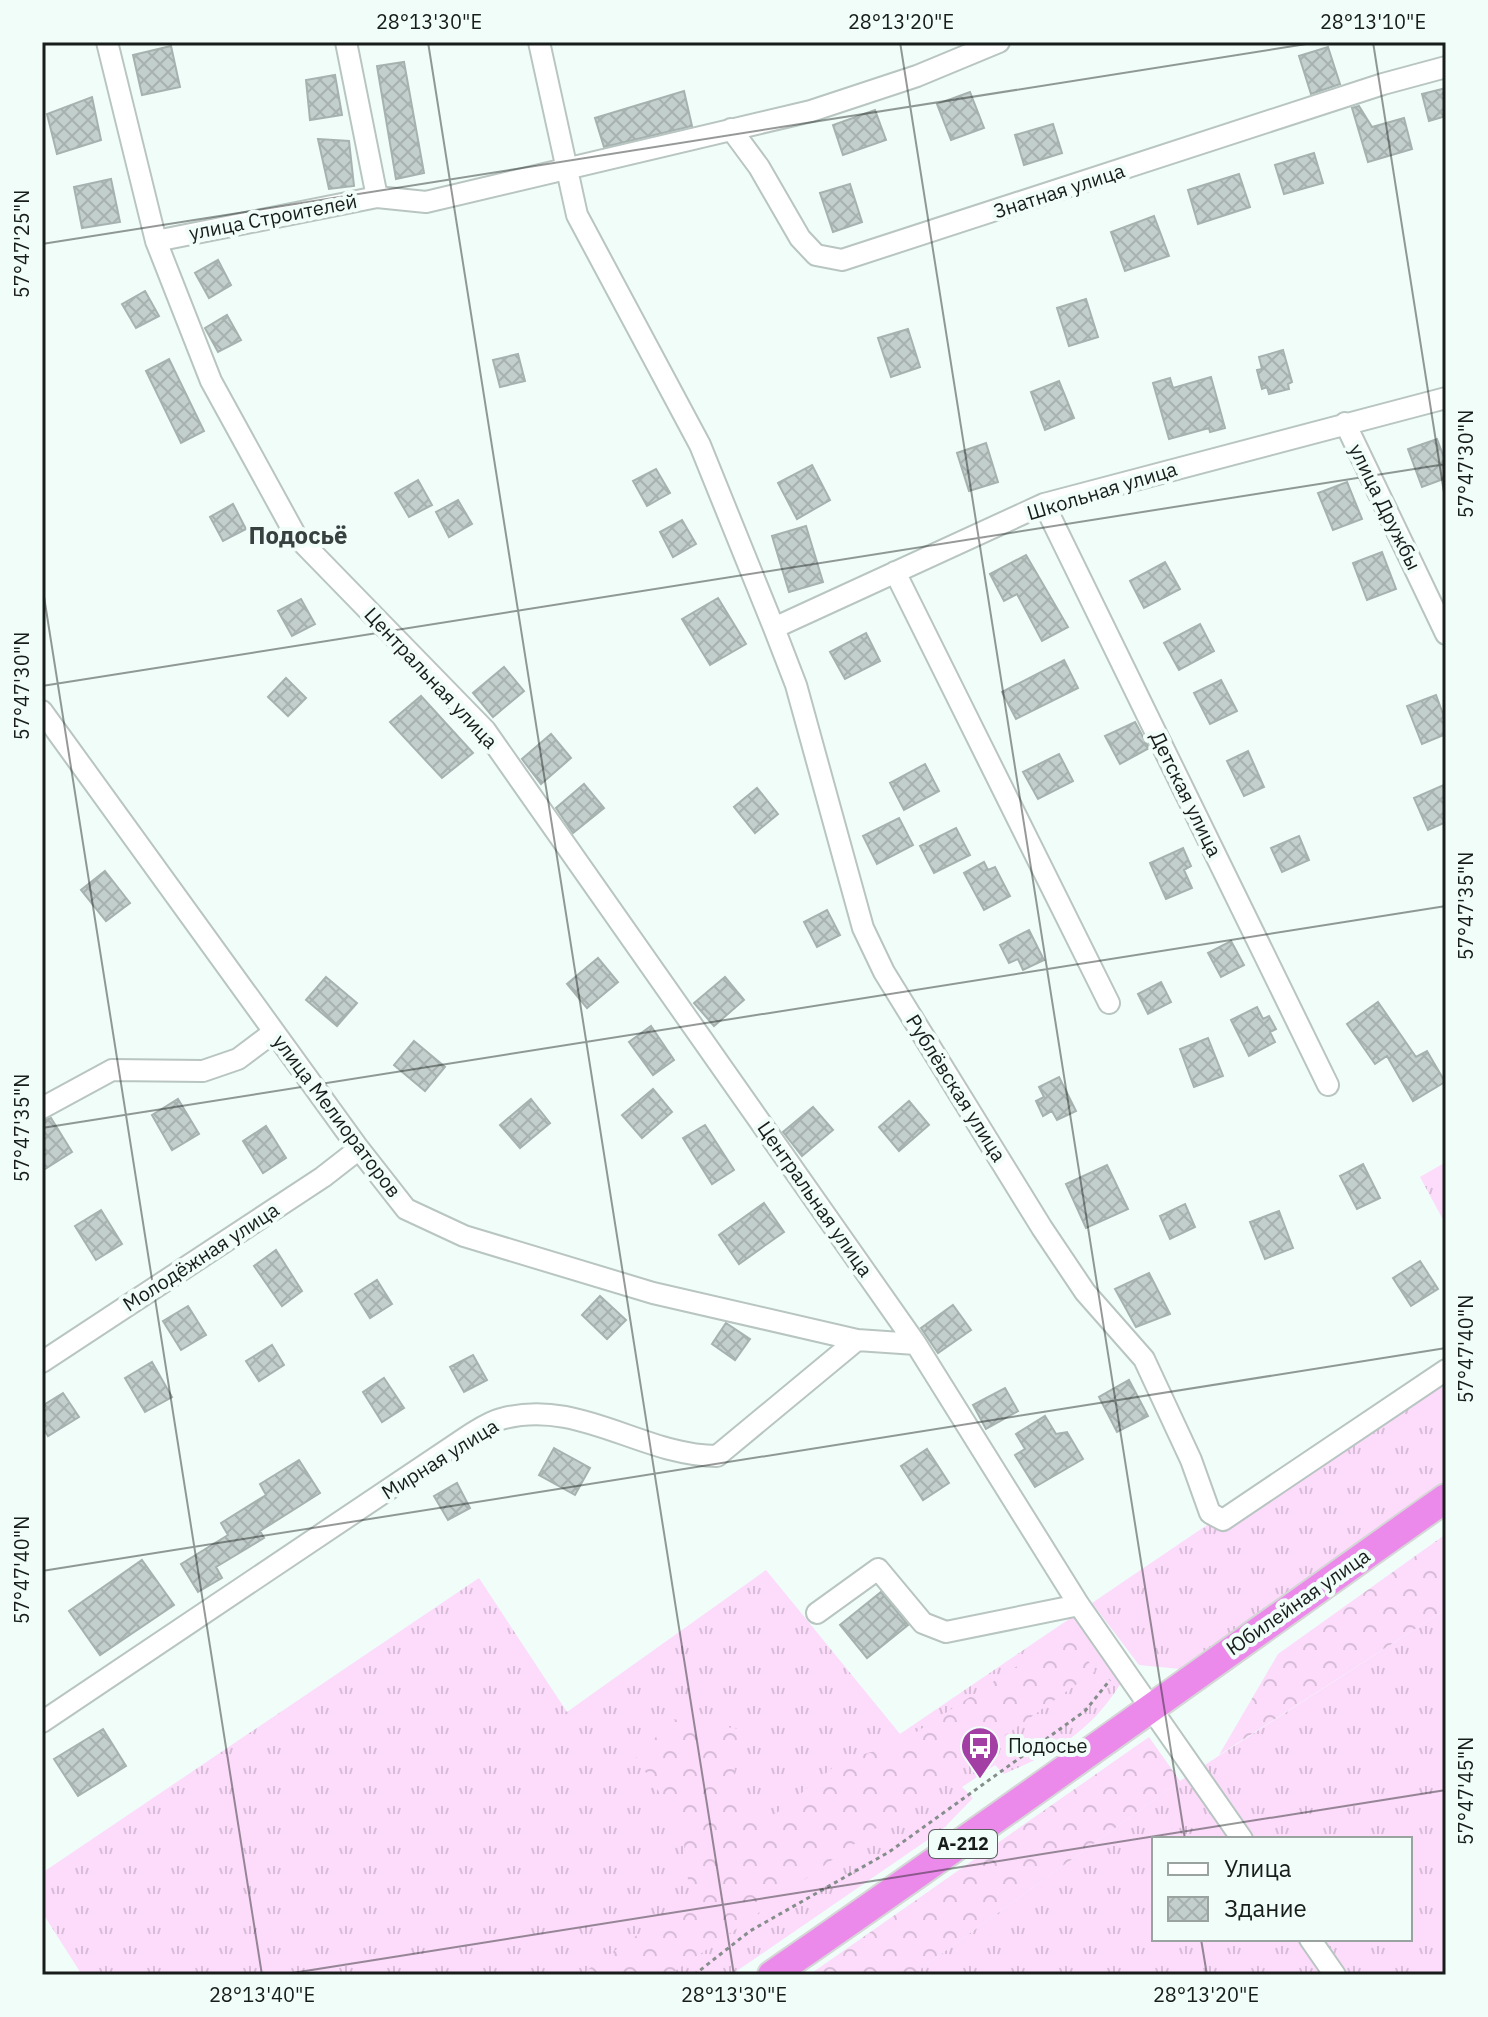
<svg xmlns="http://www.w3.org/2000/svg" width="1488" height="2017" viewBox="0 0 1488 2017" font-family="'IBM Plex Sans',sans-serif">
<defs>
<pattern id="grass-tufts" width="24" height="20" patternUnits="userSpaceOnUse" patternTransform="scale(2)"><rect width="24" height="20" fill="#fcdbfb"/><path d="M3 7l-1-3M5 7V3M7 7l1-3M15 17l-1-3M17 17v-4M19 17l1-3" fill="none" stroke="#d7bcd7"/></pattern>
<pattern id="forest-crowns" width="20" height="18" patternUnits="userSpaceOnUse" patternTransform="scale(2)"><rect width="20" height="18" fill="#fcdbfb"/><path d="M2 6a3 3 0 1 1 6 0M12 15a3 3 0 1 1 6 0" fill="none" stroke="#d7bcd7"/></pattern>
<pattern id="building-cross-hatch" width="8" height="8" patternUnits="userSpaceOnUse" patternTransform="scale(2)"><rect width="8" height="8" fill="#c3cfcc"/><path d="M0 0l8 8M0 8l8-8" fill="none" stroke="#a7b1af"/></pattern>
</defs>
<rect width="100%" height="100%" fill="#f0fdf9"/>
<path fill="url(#grass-tufts)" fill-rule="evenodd" d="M1446,1162V1225L1420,1177Z
M1446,1363V1487L1180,1669L1139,1665L1092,1603Z
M766,1570L900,1734L1075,1615L1124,1678C1094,1729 1058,1751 1004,1774L995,1765L962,1787L973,1798L942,1830L731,1975H82L42,1912V1873L479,1578L567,1712Z
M1446,1609V1975H912L1180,1781ZM1154,1839H1410V1939H1154Z"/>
<path fill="url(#forest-crowns)" d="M1446,1534V1609L1219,1755L1278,1654Z
M1069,1632L1095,1671L718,1942L669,1975H580L690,1898L682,1826L636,1758L673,1719L739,1729L731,1803L768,1820L841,1761L898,1744Z
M1149,1737L1180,1781L912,1975H809Z"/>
<path fill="url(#building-cross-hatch)" stroke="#a6b2af" stroke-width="2" d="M171,46L180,87L142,95L133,55Z
M1328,47L1340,84L1311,94L1299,56Z
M404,62L424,173L396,179L377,66Z
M335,75L342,115L310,120L306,80Z
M1446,88V116L1429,121L1422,94Z
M684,91L692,126L604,147L595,118Z
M970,92L984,128L951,140L937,104Z
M92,97L101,140L57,154L47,114Z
M1359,106L1372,127L1404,118L1412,149L1368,162L1352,108Z
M875,110L886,140L843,155L833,125Z
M1053,124L1062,153L1024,165L1015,135Z
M318,139L349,141L354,186L329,189Z
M1314,153L1323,183L1284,194L1275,165Z
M1239,174L1250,207L1198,224L1188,190Z
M111,179L120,222L82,228L74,187Z
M850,184L862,222L833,232L820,193Z
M1154,216L1169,256L1125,271L1111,232Z
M218,260L231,285L209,298L195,273Z
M145,291L159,316L136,328L122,304Z
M1086,299L1098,337L1069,346L1057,308Z
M227,315L241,340L218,352L205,328Z
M908,329L920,367L891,377L878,338Z
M1283,350L1292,382L1288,384L1289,389L1269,394L1267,387L1262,389L1257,370L1262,369L1259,357Z
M518,354L525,381L500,387L493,360Z
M169,359L204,431L181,443L146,371Z
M1211,377L1225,428L1210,432L1209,428L1169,439L1153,383L1170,378L1173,388Z
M1059,381L1074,418L1045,430L1031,392Z
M1437,439L1446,463V478L1422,487L1408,449Z
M986,443L998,482L969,491L957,453Z
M812,465L830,500L797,519L778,483Z
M656,469L670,493L647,506L633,481Z
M418,480L432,505L409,517L395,493Z
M1347,482L1362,519L1333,530L1318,493Z
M458,500L472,524L449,537L436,512Z
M233,504L246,529L223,541L210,517Z
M682,520L696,544L673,557L660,532Z
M806,526L823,582L789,592L772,536Z
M1382,552L1396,589L1367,600L1353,563Z
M1026,555L1068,627L1042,641L1017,594L1004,601L990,574Z
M1165,562L1180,589L1144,608L1130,581Z
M718,598L746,644L710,665L682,619Z
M301,599L315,624L292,636L278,611Z
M1200,624L1214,651L1179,670L1164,643Z
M866,633L880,661L845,679L830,652Z
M1064,660L1078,688L1016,719L1002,692Z
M504,667L524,691L493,717L473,693Z
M286,678L306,698L288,716L268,697Z
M1221,680L1237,711L1210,724L1194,693Z
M1436,695L1446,722V734L1422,744L1407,706Z
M421,696L473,753L442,778L390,722Z
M1135,722L1149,748L1120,764L1105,736Z
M551,734L571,758L541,784L522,759Z
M1248,751L1264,787L1244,796L1227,761Z
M1059,754L1073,781L1038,799L1023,772Z
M925,764L939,791L904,810L890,783Z
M584,784L604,808L573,833L556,808Z
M1446,784V822L1428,830L1414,798Z
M757,788L778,814L755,833L734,807Z
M899,818L913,845L877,864L863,836Z
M956,828L970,855L934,873L920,846Z
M1299,836L1309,860L1282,872L1271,848Z
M1183,848L1191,866L1184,870L1192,888L1166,899L1150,863Z
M984,862L988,870L995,867L1010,896L984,910L964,873Z
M105,871L130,903L106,921L81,890Z
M827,910L840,935L817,947L804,922Z
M1029,930L1044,960L1023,970L1018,959L1009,963L1000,945Z
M1231,941L1244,965L1221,977L1208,953Z
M598,958L618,982L587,1008L567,984Z
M326,977L357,1003L337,1026L306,1000Z
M725,977L744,1000L714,1026L694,1003Z
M1161,982L1171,1002L1148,1014L1138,994Z
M1378,1002L1416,1057L1427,1051L1445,1082L1413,1101L1387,1056L1375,1064L1347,1024Z
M1257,1007L1263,1019L1269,1016L1276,1029L1270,1032L1275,1042L1249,1056L1231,1020Z
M651,1026L674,1060L653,1075L629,1042Z
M1208,1038L1223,1076L1194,1087L1180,1049Z
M414,1041L445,1067L425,1091L394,1065Z
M1059,1077L1076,1111L1057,1120L1052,1111L1043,1116L1036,1101L1044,1097L1039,1087Z
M653,1089L672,1112L642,1138L622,1115Z
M178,1099L199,1134L172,1150L152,1115Z
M531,1099L550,1123L520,1148L500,1125Z
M909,1101L929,1125L899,1151L879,1127Z
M813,1107L833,1130L802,1156L783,1132Z
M51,1118L72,1152L42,1171V1121Z
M705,1125L734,1170L712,1184L683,1138Z
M266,1126L286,1158L263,1173L243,1141Z
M1363,1164L1380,1198L1357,1209L1340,1176Z
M1107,1165L1128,1209L1086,1228L1066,1184Z
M764,1203L784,1232L739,1264L719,1235Z
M1185,1204L1195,1227L1170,1239L1160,1216Z
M101,1210L122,1244L96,1260L75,1226Z
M1279,1211L1293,1248L1265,1259L1250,1222Z
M276,1250L302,1291L282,1306L254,1266Z
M1420,1261L1438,1289L1411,1306L1393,1278Z
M1149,1273L1170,1314L1136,1327L1115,1289Z
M377,1280L392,1304L370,1318L355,1294Z
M600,1296L626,1320L607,1339L582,1315Z
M953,1305L971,1330L938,1353L921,1328Z
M188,1306L206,1335L181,1350L163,1321Z
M726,1323L750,1339L735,1360L712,1344Z
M272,1345L284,1365L259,1381L246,1361Z
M473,1355L487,1380L464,1392L450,1367Z
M152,1362L172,1397L145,1412L125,1378Z
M384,1378L404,1408L382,1422L363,1392Z
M1129,1380L1148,1416L1117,1432L1099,1397Z
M1005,1388L1018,1411L986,1429L973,1405Z
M63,1393L79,1417L48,1436L42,1426V1406Z
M1045,1416L1056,1434L1067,1432L1083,1459L1035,1487L1015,1455L1025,1449L1016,1434Z
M554,1448L590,1468L575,1495L539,1475Z
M927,1449L949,1483L923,1500L901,1466Z
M299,1460L320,1493L260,1531L264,1538L216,1567L222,1578L198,1592L181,1564L228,1535L221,1523L266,1495L260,1484Z
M457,1483L470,1508L448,1520L434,1496Z
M142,1560L174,1605L100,1655L69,1611Z
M881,1592L908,1625L867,1658L840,1625Z
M103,1729L126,1766L78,1796L54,1759Z"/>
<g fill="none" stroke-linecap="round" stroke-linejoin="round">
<defs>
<path id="minor" d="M107,42L156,241L211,381L296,536L485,730L916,1344L1079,1605L1242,1839
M539,42L577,215L700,445L774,628L796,685L863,928L884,972L1042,1228L1085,1292L1144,1359L1191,1460L1210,1513L1223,1520L1446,1370
M731,129L759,167L800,238L816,255L842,260L1383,84L1446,67
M377,197L426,202L811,111L917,76L999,42
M156,241L377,197L346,42
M1345,423L1446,634
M1044,504L1328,1085
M895,572L1109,1003
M774,628L1044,504L1446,398
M42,711L359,1149L406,1209L464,1236L653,1293L857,1340L916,1344
M42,1108L112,1070L203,1071L238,1059L274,1032
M42,1362L323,1177L359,1149
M817,1613L878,1569L923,1623L946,1632L1079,1605
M42,1722L468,1436C478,1430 489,1422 501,1419C577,1397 643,1456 717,1456L857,1340
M1310,1939L1335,1975"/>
<path id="highway" d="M772,1975C999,1819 1221,1657 1446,1498"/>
</defs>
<use href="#minor" stroke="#b8c5c1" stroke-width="24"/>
<use href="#highway" stroke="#d5d6d6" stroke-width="32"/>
<path stroke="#858e8b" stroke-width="3" stroke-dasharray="4 4" stroke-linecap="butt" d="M694,1975L750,1931L889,1852L1085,1711L1110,1680"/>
<use href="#minor" stroke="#fff" stroke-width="20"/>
<use href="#highway" stroke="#ec8aeb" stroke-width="28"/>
</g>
<path fill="none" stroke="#181d1b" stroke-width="2" stroke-opacity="0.45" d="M428,42L734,1975M900,42L1185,1839M1373,42L1446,505M42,244L1319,42M42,584L262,1975M42,686L1446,464M42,1128L1446,906M42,1571L1446,1348M1201,1939L1207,1975M280,1975L1446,1790"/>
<defs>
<symbol id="bus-pin" viewBox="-11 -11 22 30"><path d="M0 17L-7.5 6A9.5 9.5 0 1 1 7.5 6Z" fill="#a33fa4" stroke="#f0fdf9"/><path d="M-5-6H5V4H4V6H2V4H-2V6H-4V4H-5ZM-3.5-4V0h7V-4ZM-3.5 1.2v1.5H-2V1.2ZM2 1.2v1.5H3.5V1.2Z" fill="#fff"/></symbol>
</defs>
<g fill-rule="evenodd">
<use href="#bus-pin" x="958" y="1724" width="44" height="60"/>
</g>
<g text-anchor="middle" stroke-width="8" stroke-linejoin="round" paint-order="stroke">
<rect fill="#f0fdf9" stroke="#59605e" stroke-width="2" x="929" y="1830" width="68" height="28" rx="6"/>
<g font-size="18" font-weight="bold" fill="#181d1b">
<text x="963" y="1850">А-212</text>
</g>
<g font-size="20" fill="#181d1b" stroke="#f0fdf9">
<text transform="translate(1059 191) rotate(-18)" y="7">Знатная улица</text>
<text transform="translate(273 217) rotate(-11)" y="7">улица Строителей</text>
<text transform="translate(1102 491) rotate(-17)" y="7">Школьная улица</text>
<text transform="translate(1385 507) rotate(64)" y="7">улица Дружбы</text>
<text transform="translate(431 678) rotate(47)" y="7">Центральная улица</text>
<text transform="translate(1186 794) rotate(64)" y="7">Детская улица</text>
<text transform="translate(956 1088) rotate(58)" y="7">Рублёвская улица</text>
<text transform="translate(337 1116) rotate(53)" y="7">улица Мелиораторов</text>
<text transform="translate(815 1199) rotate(55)" y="7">Центральная улица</text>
<text transform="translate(201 1257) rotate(-33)" y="7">Молодёжная улица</text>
<text transform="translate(440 1459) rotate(-32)" y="7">Мирная улица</text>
<text transform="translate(1298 1602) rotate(-35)" y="7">Юбилейная улица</text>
</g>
<g font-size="20" fill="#181d1b" stroke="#f0fdf9" text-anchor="start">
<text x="1008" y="1753">Подосье</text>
</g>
<g font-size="24" font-weight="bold" fill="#37413f" stroke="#f0fdf9">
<text x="298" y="544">Подосьё</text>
</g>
</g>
<rect width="1488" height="2017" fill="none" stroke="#f0fdf9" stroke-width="88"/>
<rect x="1152" y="1837" width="260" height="104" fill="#f0fdf9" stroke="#9aa3a0" stroke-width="2"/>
<rect x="1168" y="1863" width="40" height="12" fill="#ffffff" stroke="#9aa3a0" stroke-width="2"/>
<text x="1224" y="1877" font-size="24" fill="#181d1b">Улица</text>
<rect x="1168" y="1897" width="40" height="24" fill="url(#building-cross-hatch)" stroke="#9aa3a0" stroke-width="2"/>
<text x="1224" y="1917" font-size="24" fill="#181d1b">Здание</text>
<rect x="44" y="44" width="1400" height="1929" fill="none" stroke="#181d1b" stroke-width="3"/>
<g font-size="20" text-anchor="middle" fill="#181d1b">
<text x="429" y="29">28°13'30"E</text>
<text x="901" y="29">28°13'20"E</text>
<text x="1373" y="29">28°13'10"E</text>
<text transform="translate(22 244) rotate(-90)" y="7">57°47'25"N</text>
<text transform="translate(1466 464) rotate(-90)" y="7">57°47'30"N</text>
<text transform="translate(22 686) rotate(-90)" y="7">57°47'30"N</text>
<text transform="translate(1466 906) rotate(-90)" y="7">57°47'35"N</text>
<text transform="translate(22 1128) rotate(-90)" y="7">57°47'35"N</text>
<text transform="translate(1466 1349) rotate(-90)" y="7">57°47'40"N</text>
<text transform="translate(22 1570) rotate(-90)" y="7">57°47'40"N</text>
<text transform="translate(1466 1791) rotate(-90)" y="7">57°47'45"N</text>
<text x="262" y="2002">28°13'40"E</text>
<text x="734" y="2002">28°13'30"E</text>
<text x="1206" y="2002">28°13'20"E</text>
</g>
</svg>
